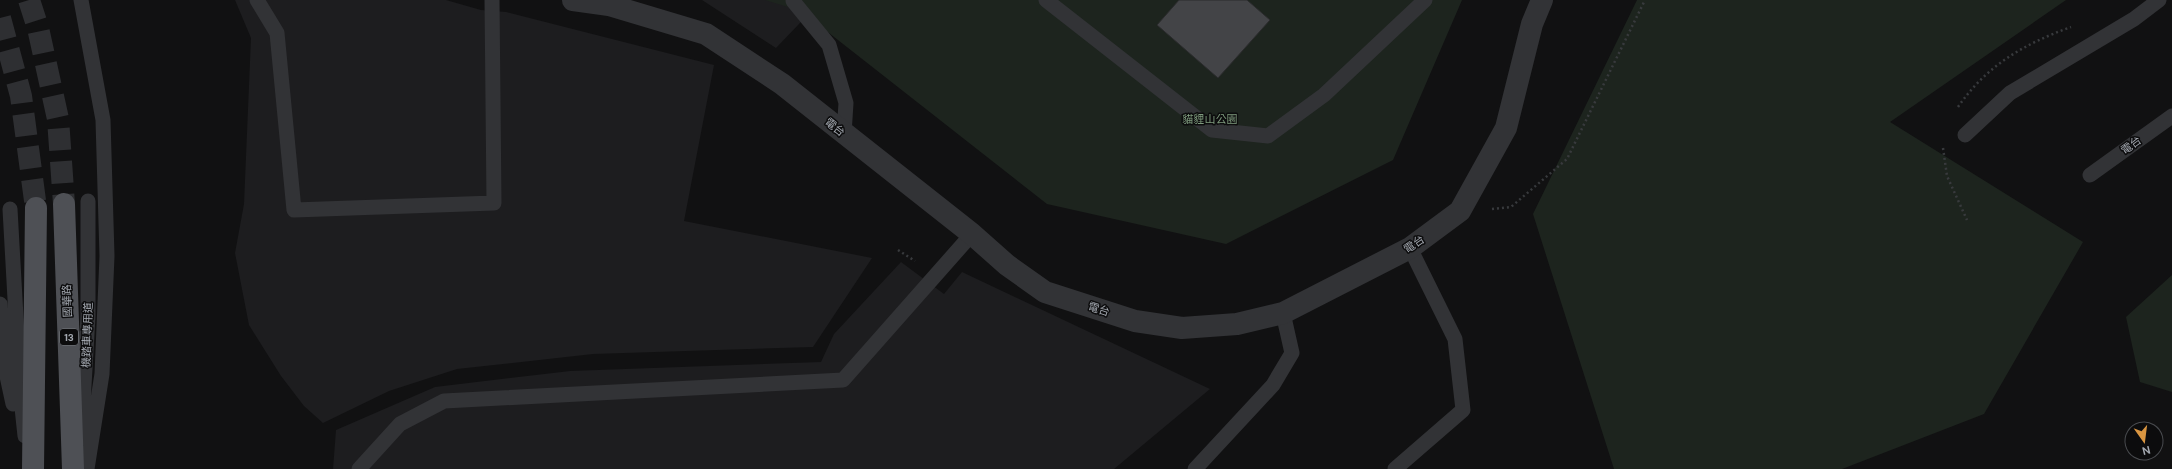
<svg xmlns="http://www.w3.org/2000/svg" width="2172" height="469" viewBox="0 0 2172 469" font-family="'DM Sans','Noto Sans TC',sans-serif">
<rect width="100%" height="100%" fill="#111112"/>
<path fill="#1d1d1f" d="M235,0H446L481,10L506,12L714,65L684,221L872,258L813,347L593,354L457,369L389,391L323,423L304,406L281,376L249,325L235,253L244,204L251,38Z
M702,0H822L776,48Z
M901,262L944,294L962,272L1210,389L1114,469H333L336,430L435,387L570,371L821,362L834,334Z"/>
<path fill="#1d241e" d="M765,0H1462L1393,160L1226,244L1047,204L801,11Z
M1637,0H2066L1890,122L2083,242L1984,414L1842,469H1614L1533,214Z
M2172,275V392L2140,382L2126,317Z"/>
<path fill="#434447" stroke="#2b2b2d" d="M1179,0H1247L1270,20L1218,78L1157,25Z"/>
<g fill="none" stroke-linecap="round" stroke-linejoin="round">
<path stroke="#2e2f32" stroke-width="22" stroke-dasharray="22 11" stroke-linecap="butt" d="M29,0L38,28L58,119L64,204
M0,18L21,96L36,208"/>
<path stroke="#383a3d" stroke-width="2.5" stroke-dasharray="2 3" stroke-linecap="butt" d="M1958,107C1987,65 2024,44 2071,27
M1943,148L1947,176L1967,220
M1492,209L1511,207L1567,159L1645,0
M898,250L915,261"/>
<path stroke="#323336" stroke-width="15" d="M81,0L103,120L107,256L102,374L87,469
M257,0L277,33L294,210L494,203L492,0
M1046,0L1212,130L1268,136L1324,95L1425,0
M793,1L829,45L846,103L844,134
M1965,135L2010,93L2134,19L2159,0
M2090,175L2172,116
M10,209L20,389L25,436
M0,304L7,376L13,404
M81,438L88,316V201
M359,469L400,424L444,401L843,380L972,234
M1195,469L1273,385L1292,353L1283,313
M1395,469L1463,410L1455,339L1410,248"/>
<path stroke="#323336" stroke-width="22" d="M573,0L609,5L706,34L782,84L972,234L1007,265L1045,292L1135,321L1182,328L1237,324L1283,313L1410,248L1460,211L1506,128L1532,24L1542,0"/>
<path stroke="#4e5055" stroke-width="22" d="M64,204L73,469
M33,469L36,208"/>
</g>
<g text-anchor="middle" stroke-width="3" stroke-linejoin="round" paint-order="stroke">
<rect fill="#0c0c0d" stroke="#767a80" stroke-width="1" x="60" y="329" width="18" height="16" rx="3"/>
<g font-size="10" font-weight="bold" fill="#a4a9b1">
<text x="69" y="341">13</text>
</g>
<g font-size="11" fill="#7e9a7d" stroke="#0c0c0d">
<text x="1210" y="123">貓貍山公園</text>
</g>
<g font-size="11" fill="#a4a9b1" stroke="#0c0c0d">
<text transform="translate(835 127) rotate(39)" y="4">電台</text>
<text transform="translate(2131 145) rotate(-36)" y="4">電台</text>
<text transform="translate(1414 244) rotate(-34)" y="4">電台</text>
<text transform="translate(67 301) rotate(-92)" y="4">國華路</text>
<text transform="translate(1099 309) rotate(18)" y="4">電台</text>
<text transform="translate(87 335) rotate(-88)" y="4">機踏車專用道</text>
</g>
</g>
<g transform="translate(2144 441) rotate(166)"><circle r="19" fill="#0c0c0d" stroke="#494b4f"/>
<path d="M0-3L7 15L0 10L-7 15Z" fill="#da9641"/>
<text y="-6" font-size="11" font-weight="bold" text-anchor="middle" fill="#a4a9b1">N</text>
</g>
</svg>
